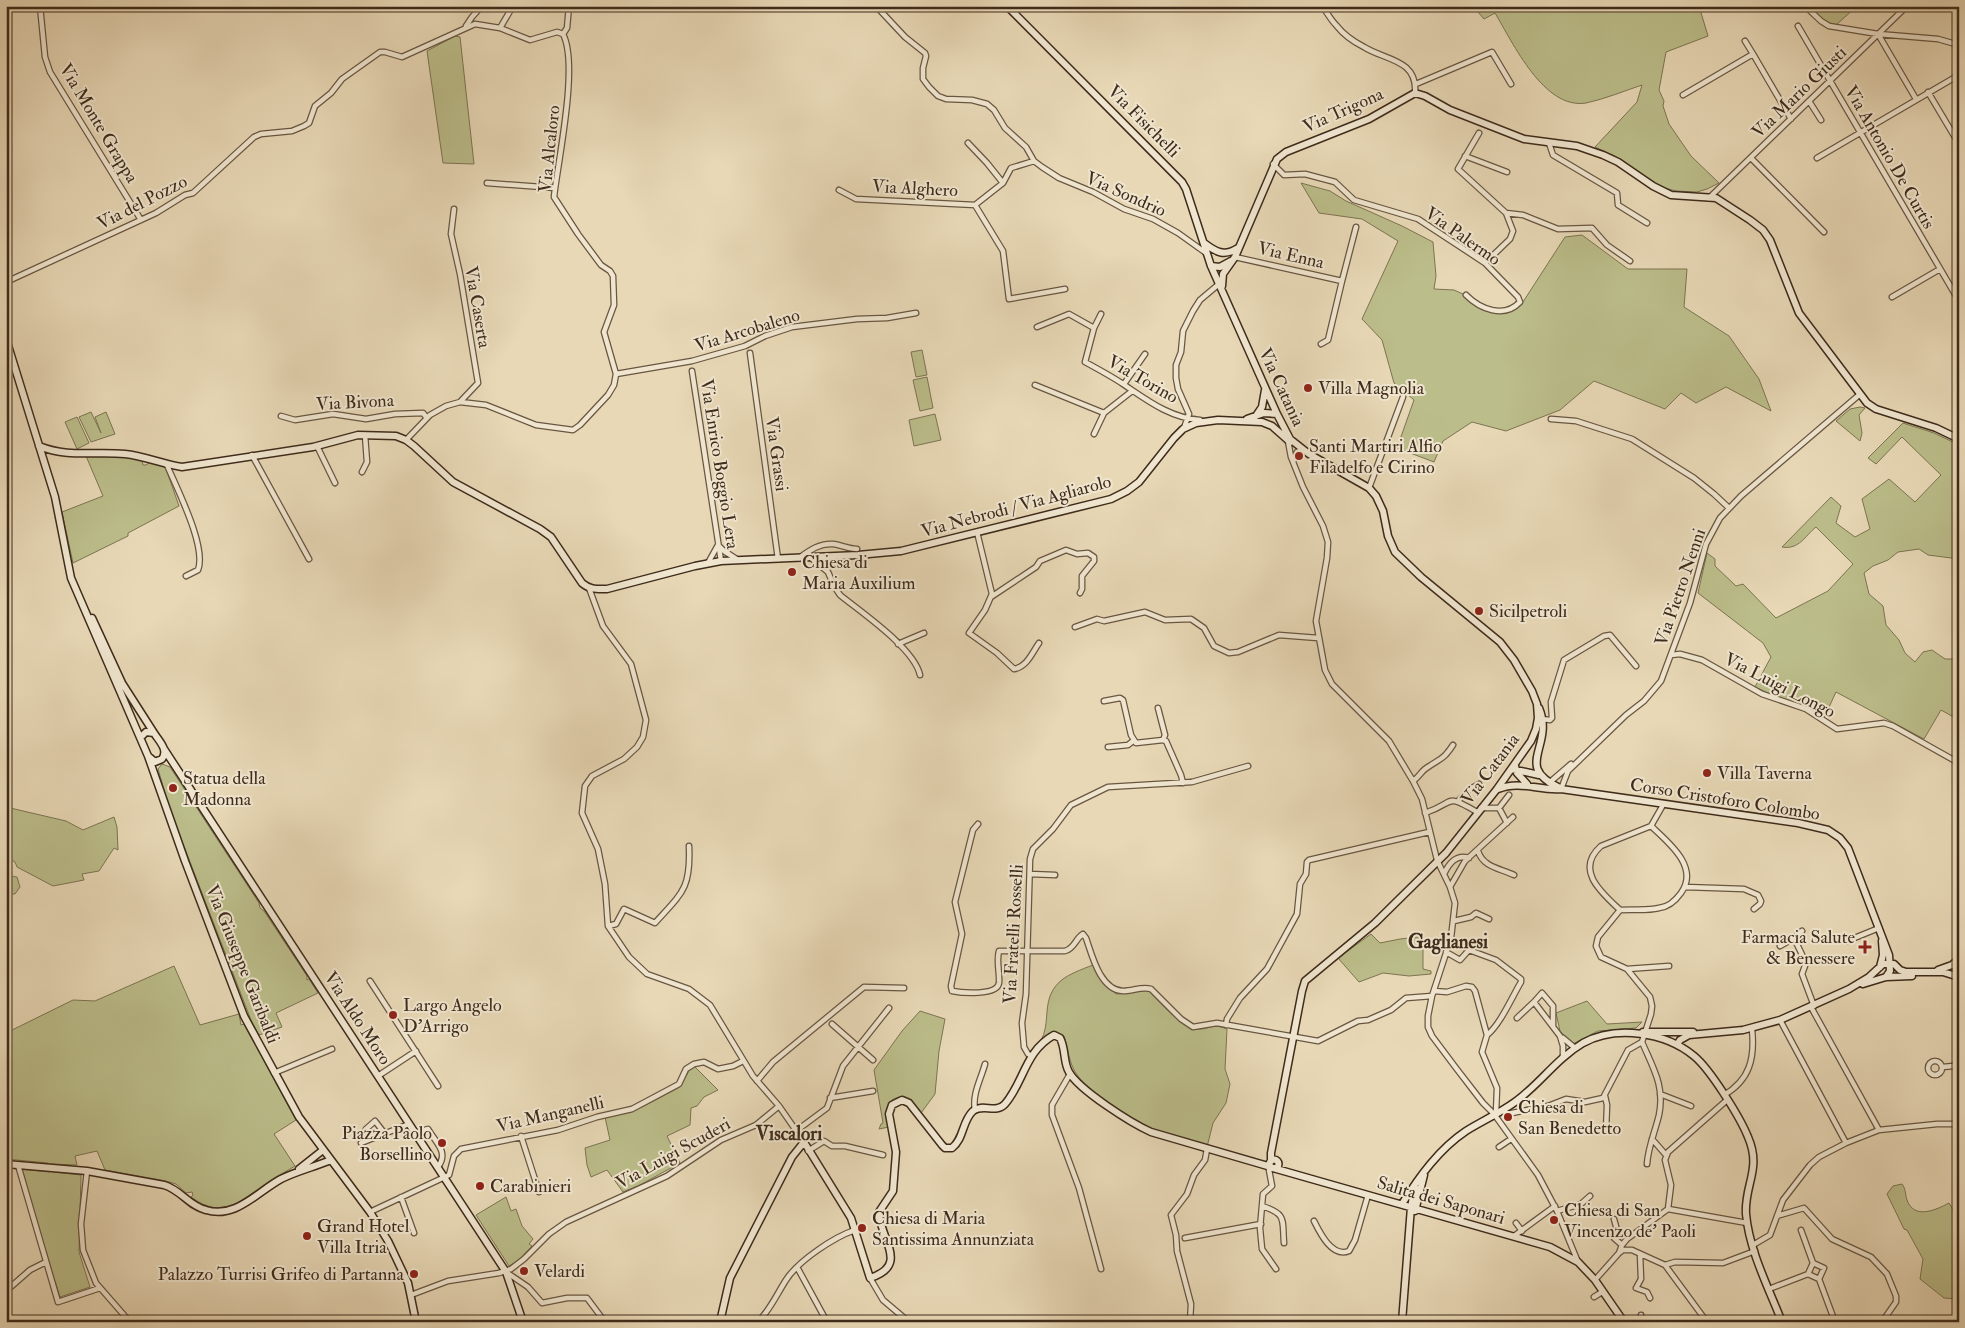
<svg xmlns="http://www.w3.org/2000/svg" width="1965" height="1328" viewBox="0 0 1965 1328" font-family="'IM FELL Double Pica',serif">
<rect width="100%" height="100%" fill="#e8d8b6"/>
<filter id="stains"><feTurbulence type="fractalNoise" baseFrequency=".004" numOctaves="4"/><feColorMatrix values="0 0 0 0 .2 0 0 0 0 .09 0 0 0 0 .02 0 0 0 .5 -.17"/></filter>
<radialGradient id="worn" r=".72"><stop offset=".6" stop-color="#630" stop-opacity="0"/><stop offset="1" stop-color="#630" stop-opacity=".3"/></radialGradient>
<path fill="#bbbd8a" stroke="#7c7452" d="M1473,6H1699L1708,36L1666,52L1659,90L1664,101L1663,106L1669,124L1691,156L1719,183L1707,189L1697,192L1676,191L1665,188L1639,175L1615,156L1595,147L1637,102L1642,85C1624,91 1605,99 1586,103C1544,110 1513,43 1495,13L1484,19Z
M1809,6H1857L1835,26L1824,21Z
M455,36L460,37L474,164L443,163L427,51Z
M1301,183L1330,191L1346,201L1402,226L1433,242L1436,276L1434,289L1454,290L1463,294L1472,303L1486,311L1505,312L1521,305L1565,237L1582,235L1628,269H1687L1684,307L1729,336L1759,379L1771,411L1726,387L1696,403L1681,393L1665,409L1594,381L1560,410L1506,431L1472,422L1443,441L1434,462L1397,448L1414,400L1394,383L1382,340L1362,319L1398,241L1362,219L1319,213Z
M922,350L927,375L916,377L911,352Z
M927,377L933,408L920,411L913,380Z
M1860,407L1865,408L1859,415L1862,433L1860,441L1836,421L1850,409Z
M91,412L101,433L95,417L106,412L115,434L91,442L79,417Z
M935,414L941,440L914,446L909,420Z
M77,417L89,443L77,449L65,422Z
M1903,423L1934,433L1959,445V559L1928,555L1919,549L1898,552L1888,560L1873,566L1864,573L1869,594L1883,606L1886,625L1899,640L1905,653L1915,662L1923,652L1932,650L1945,659H1959V720L1941,710L1924,739L1836,692L1824,718L1755,687L1771,657L1763,643L1698,593L1707,553L1715,559V566L1736,586L1743,584L1776,618L1828,591L1853,564L1816,527C1805,536 1799,550 1782,547L1831,497L1841,506L1836,523L1855,537L1870,529L1862,499L1889,479L1915,502L1941,475L1902,437L1876,464L1868,458Z
M117,455L142,460L143,465H146L150,462L165,466L179,506L128,533V536L73,563L62,512L103,496L86,456Z
M162,764L170,767L259,903L260,908L264,911L307,976V980L309,979L318,993L276,1013L282,1027L259,1035L251,1020L170,810L158,769Z
M6,807L66,821L83,830L114,817L117,827L118,850L114,848L99,871L82,874L84,880L53,886L17,867L15,862L11,860L9,870L11,876L17,877L20,887L15,894H6Z
M1371,934L1380,943L1400,939L1418,937L1423,950V969L1431,971V974L1409,976L1383,973L1359,982L1338,958Z
M1093,965L1097,974L1116,994L1148,990C1159,1001 1181,1028 1197,1029C1211,1030 1209,1022 1227,1029L1225,1069L1230,1084L1226,1103L1213,1123L1207,1147L1145,1127L1091,1091V1089C1069,1071 1071,1061 1064,1036L1055,1033L1040,1042C1046,1032 1046,1023 1047,1012C1049,981 1067,975 1093,965Z
M174,966L200,1025L239,1014L241,1025L244,1024L296,1120L274,1134L295,1166C286,1172 276,1176 268,1182C241,1200 224,1221 191,1197L193,1195L192,1192L186,1193L176,1184L166,1181L105,1170L97,1151L75,1156L77,1165L51,1164L53,1172L81,1175L79,1252L90,1287L60,1297L55,1281L52,1277L53,1276L48,1258H46L22,1169L50,1172L48,1163L6,1159V1033L73,1000L95,1001Z
M1587,1001L1607,1024L1642,1022L1636,1028L1598,1031L1573,1044L1560,1031L1556,1013Z
M920,1011L945,1019L939,1051L935,1094L921,1113C916,1105 905,1091 892,1100C889,1103 887,1106 886,1111C886,1116 888,1122 889,1127L879,1129L881,1124L883,1123L874,1070L902,1031Z
M694,1066L718,1090L704,1097L697,1106L691,1108L690,1125L667,1136L680,1163L640,1185L623,1192L607,1170L591,1177L587,1165L585,1148L610,1140L605,1117L642,1107L680,1087L690,1069Z
M1902,1184C1906,1189 1905,1194 1907,1200C1914,1220 1936,1210 1949,1203L1959,1220V1299L1944,1298L1920,1279L1923,1259L1907,1230L1904,1229L1887,1194L1893,1186Z
M506,1197L511,1211L516,1209L522,1226L533,1239L529,1244L532,1246L519,1260L509,1266L476,1215Z"/>
<g fill="none" stroke-linecap="round" stroke-linejoin="round">
<defs>
<path id="street" d="M40,6L45,57L50,72L141,220
M876,6L905,37L925,53L926,56L923,68V79L929,87L938,96L946,99L972,100L987,104L994,110L1005,128L1026,147L1034,161L1042,167L1059,178L1093,192L1124,209L1153,219L1178,233L1206,253
M1322,6C1327,12 1330,19 1336,25C1343,34 1354,42 1364,47C1384,60 1418,59 1415,93
M1805,6L1821,21L1829,26L1878,34L1938,39L1959,45
M466,26L472,17L482,6
M1798,26L1959,301
M500,28L513,6
M563,34L567,28L569,6
M1878,34L1916,99
M1745,41L1753,54
M1416,84L1492,52L1511,84
M1928,92L1959,144
M1683,95L1753,54L1791,119
M1809,101L1821,120
M1479,133L1458,169L1506,213L1513,231L1510,239L1485,263
M968,143L987,163L1003,183
M1549,143L1553,155L1617,193L1618,205L1647,223
M1465,156L1507,172
M1751,158L1824,232
M1817,158L1959,75
M1273,164L1284,175L1305,174L1335,182L1354,200L1418,219L1485,263L1518,297L1520,302C1504,319 1480,309 1466,295
M487,183L555,188
M839,190L856,199L975,205L1003,183L1011,168L1034,161
M1709,198L1907,6
M975,205L1003,251L1009,299L1065,289
M454,209L451,234L460,274L478,383L460,402
M1506,213L1523,215L1558,229L1592,228L1607,245L1630,261
M1235,257L1342,281L1328,340L1321,344
M1342,281L1356,227
M6,282L156,213L185,195L193,193L254,137L261,134L292,131L304,126L309,123L315,106L331,93L342,79L380,52H385L402,57L475,24L500,28L530,40L557,32L563,34
M1892,297L1940,269
M1101,314L1094,328L1085,362C1098,369 1111,376 1123,384C1147,400 1170,418 1200,420
M1037,327L1069,314L1094,328
M750,353L778,559
M692,371L721,561
M616,374L692,361L745,346L765,336L792,327L857,319L887,318L916,313
M1124,384L1145,354
M1035,385L1104,413
M281,416L295,420L333,414L366,419L395,414L423,413L427,418
M1551,419L1576,421L1632,439L1694,478L1714,494L1729,508
M1184,428L1189,414L1178,389L1176,378V365L1181,352L1183,331L1193,311L1200,300L1219,284
M1094,434L1104,413L1132,391
M406,440L430,415L446,406L460,402L486,405L536,425L573,430L580,425L608,395L614,385L616,374L604,332L614,305L613,276L610,271L601,265L578,234L554,197C558,160 579,65 563,34
M1288,441L1291,457L1303,487L1323,526L1328,542L1327,558L1316,621L1325,670L1332,684L1389,741L1413,781L1422,799L1437,860L1450,887L1455,903L1451,938L1432,996L1428,1016V1027L1432,1036L1456,1068L1483,1103L1494,1114L1538,1175L1557,1211L1578,1262
M317,446L335,483
M252,455L309,559
M1294,460L1297,452L1303,450
M167,465C177,489 207,547 198,570L186,576
M362,472L367,462L365,435
M1369,488L1403,397
M977,532L992,594L985,610L969,633L997,653L1014,669C1027,667 1032,653 1039,643
M799,558C810,550 820,543 833,544C841,545 849,549 857,549
M811,558L828,572L834,586L840,595C862,613 914,648 920,675
M708,563L718,545L724,551L738,560
M589,588L603,626L631,664L646,720L643,737L637,747L624,759L592,776L585,786L582,813L598,849L605,884L608,926L629,957L647,974L689,989L710,1005L753,1076L779,1106L804,1142
M991,597L1036,567L1040,561L1066,550L1077,554L1088,553L1094,557V561L1082,576V589L1080,593
M1075,627L1097,619L1104,621L1145,612L1165,620L1191,619L1204,628L1214,646L1229,653L1238,652L1279,635L1318,638
M898,644L924,633
M1671,655L1680,654L1702,660L1762,694L1806,709L1837,729L1884,723L1893,726L1959,763
M1104,701L1120,698L1123,700L1131,735L1136,743L1163,740L1166,741L1181,775L1183,783
M1158,708L1165,735L1163,740
M1541,719L1550,720L1552,718L1551,702L1564,660L1604,636L1610,635L1636,666
M1108,747L1128,745L1133,741
M1413,781C1419,777 1422,770 1428,767C1441,758 1443,760 1453,745
M1549,783L1571,764
M1561,789L1568,771L1626,715L1644,701L1661,681L1690,603L1706,544L1720,518L1741,496L1859,395
M1458,801L1470,789L1479,784
M1481,808H1499L1507,823
M1499,808L1509,795
M1425,813C1456,803 1443,792 1477,812
M978,824L973,830L955,902L962,934L951,986L952,991C962,993 997,996 999,983C1000,973 996,961 999,951H1065C1075,948 1075,939 1083,934L1086,938C1092,955 1100,990 1123,991C1133,991 1142,986 1151,989L1181,1019L1193,1027L1217,1023L1318,1041L1358,1021L1368,1020L1391,1010L1406,998L1432,996
M1478,851C1483,867 1499,868 1514,875
M1030,874L1055,875
M1444,874C1449,863 1456,854 1469,858
M1450,887L1465,861L1513,817
M1685,887L1744,889L1758,895L1761,901L1760,904L1754,909
M1620,910C1633,909 1647,911 1659,908C1668,907 1676,900 1681,893C1700,867 1668,842 1651,826
M1454,921L1471,917L1476,913L1489,919
M608,926L616,924L624,909L655,923C682,893 691,889 689,846
M1802,931L1794,938L1806,963L1802,974L1814,1006
M1451,938L1469,950L1496,960L1521,979V982C1512,997 1500,1025 1487,1035
M1847,941L1879,928
M1780,946L1794,938
M1446,952L1460,960L1469,950
M1627,969L1669,966
M370,981L438,1086
M1434,991L1447,992L1466,986L1472,987L1475,991L1487,1035L1482,1052L1497,1088L1496,1113
M1534,1002L1542,993L1553,1006V1026
M1811,1007L1879,1130
M1517,1018L1534,1002L1560,1036L1563,1046V1058
M1780,1020L1846,1143
M832,1024L873,1060
M1226,1025L1227,1019L1240,998L1267,969L1297,914L1300,884L1306,874L1307,862L1309,860L1429,832
M1563,1038L1575,1048
M1642,1042L1651,1014L1652,1006L1650,997L1627,969L1601,957L1596,946L1598,937L1620,910C1602,893 1574,870 1601,846L1651,826L1663,805
M1642,1042C1653,1068 1665,1086 1659,1115C1655,1132 1648,1147 1647,1164
M1032,1056L1028,1054L1024,1047L1022,1023L1026,994L1030,859L1033,849L1053,829L1071,805L1108,787L1192,782L1248,766
M1928 1068a7 7 0 1 1 14 0a7 7 0 1 1-14 0Z
M1943,1067L1953,1066L1959,1063
M274,1073L332,1049
M1070,1074L1052,1105V1115L1079,1188L1101,1269
M378,1076L416,1051
M757,1081L773,1062L864,987L904,988
M1660,1094L1691,1106
M1724,1095C1750,1080 1755,1058 1752,1029
M1605,1096L1607,1105L1606,1131
M830,1098L873,1091
M975,1110C972,1094 981,1079 985,1064
M1503,1110L1507,1114L1548,1106L1566,1099L1585,1102L1603,1098L1628,1050L1642,1042
M366,1129L375,1121L385,1134
M796,1131L827,1108L843,1066L889,1008
M415,1133L428,1129C436,1143 449,1152 438,1167
M521,1136L539,1192
M1652,1139L1666,1155
M361,1143L409,1124
M1499,1147L1511,1139
M808,1151L824,1141L832,1146H845L883,1155
M18,1165L58,1302L100,1288
M1272,1168L1269,1170L1272,1186L1263,1194L1260,1228L1262,1249L1276,1269
M87,1171L81,1224L83,1250L96,1283L130,1322
M401,1197L414,1233
M1262,1206C1287,1214 1282,1219 1284,1243
M1668,1209L1747,1223
M1557,1211L1581,1204L1590,1196
M370,1212L449,1175L454,1156L461,1149L558,1130L597,1117L632,1109L679,1084L686,1069L694,1064L704,1062L718,1069L733,1066L743,1061
M1777,1216L1804,1208L1832,1239L1871,1257L1887,1274L1896,1296V1302L1882,1322
M1614,1219L1617,1230L1614,1238L1622,1245
M1314,1221C1320,1233 1332,1258 1349,1251L1355,1240L1368,1195
M1516,1223L1522,1231
M1801,1230L1813,1263
M1514,1236L1555,1206
M1185,1238L1261,1224
M1753,1245L1770,1235L1783,1200L1810,1165L1819,1157L1846,1143L1879,1130L1937,1124H1959
M1619,1253L1622,1245L1627,1239L1668,1209L1671,1185L1665,1160L1668,1152L1727,1100
M1640,1254L1641,1279L1636,1288L1647,1292L1650,1298
M1665,1265L1675,1262L1723,1263L1755,1251
M797,1267L827,1322
M506,1272L528,1287L542,1303L567,1298H587L605,1322
M1808,1274L1813,1263L1824,1268L1819,1279
M870,1278L883,1300L909,1322
M1819,1279L1835,1322
M1595,1280L1619,1253L1623,1250H1632L1665,1265L1707,1322
M1769,1289L1808,1274L1819,1279
M6,1291L30,1270L46,1262
M411,1295L448,1281L499,1273L511,1269L524,1259L549,1234L566,1222L667,1176L721,1140L756,1125L779,1106
M1594,1297L1602,1292
M734,1320L738,1322
M758,1322C770,1310 777,1294 786,1280C798,1261 834,1237 855,1230
M1190,1322L1191,1304L1177,1251L1176,1235L1171,1215L1187,1194L1194,1175L1205,1160L1207,1149
M1640,1322L1641,1315
M1946,1322L1959,1317"/>
<path id="secondary" d="M1007,6L1182,182L1186,189L1211,266L1277,414L1290,439L1309,454L1369,488L1376,496L1383,511L1388,536L1395,552L1421,577L1500,642L1514,660L1532,691L1537,704L1538,718L1536,729L1531,741L1497,789L1446,853L1375,923L1305,981L1302,991L1271,1153V1161
M1204,243C1216,252 1224,257 1238,248
M1211,266L1220,267L1231,261
M1222,286L1223,274L1235,257L1277,159L1286,152L1369,119L1415,93L1425,96L1450,110L1524,139L1577,146L1603,155L1618,162L1653,186L1671,195L1716,198L1750,220L1763,230L1770,240L1799,313L1867,403L1876,409L1936,428L1959,439
M6,339L55,497L71,578L148,756L155,762L162,759C169,750 159,741 154,733L146,732L141,737
M1256,416L1262,407L1265,390
M1247,419L1264,413L1277,414
M39,446C68,458 95,451 125,454C144,456 163,464 182,467L313,447L358,435L396,436L406,440L414,446L453,482L540,529L551,537L582,583C590,590 597,589 607,589L695,566L721,561L858,555L901,551L1111,499L1127,491L1139,482L1174,438L1183,429L1196,423L1218,420L1262,422L1272,426L1290,442
M92,618L122,683L154,733
M1539,708C1555,747 1512,766 1560,788
M164,749L506,1272L523,1322
M148,756L185,861L244,1016L299,1117L370,1212L388,1241L408,1283L416,1322
M1515,766L1517,773L1527,784
M1512,769L1539,775
M1498,789C1520,780 1539,791 1561,789L1798,823L1828,830L1840,838L1848,848L1889,955L1890,971L1886,977
M1880,967L1883,955L1882,941
M1938,970L1952,965L1959,959
M1863,984L1886,977L1912,976
M1643,1032H1693
M1677,1045L1680,1040L1689,1035L1743,1030L1780,1020L1849,989L1869,977L1883,964H1894L1900,970L1906,972H1943L1959,977
M1269.5 1164a4.5 4.5 0 1 1 9 0a4.5 4.5 0 1 1-9 0Z
M6,1164L87,1171L164,1185C181,1190 189,1206 206,1210C236,1219 257,1192 281,1179C297,1171 314,1167 331,1160
M1273,1168L1550,1247L1578,1262L1595,1280L1624,1322
M299,1169L323,1150
M1402,1204C1419,1177 1439,1149 1466,1131C1482,1121 1500,1113 1515,1102C1540,1084 1556,1059 1583,1043C1616,1025 1665,1032 1694,1056C1710,1069 1740,1117 1748,1137C1762,1169 1744,1185 1746,1214C1749,1250 1769,1289 1782,1322
M1415,1211L1424,1175
M720,1322L730,1278L792,1157L804,1142L851,1218L870,1278C910,1265 880,1240 879,1212L893,1191L896,1152L889,1114L892,1105L902,1100L909,1103L942,1145L945,1148H952C964,1139 962,1121 973,1111C983,1103 996,1114 1005,1104C1024,1082 1025,1051 1054,1035L1060,1038C1066,1049 1063,1062 1069,1072C1079,1090 1131,1123 1151,1132L1271,1167
M1402,1322L1411,1207L1415,1187"/>
</defs>
<use href="#street" stroke="#685642" stroke-width="7"/>
<use href="#secondary" stroke="#3e2b1b" stroke-width="9"/>
<use href="#street" stroke="#f0e6d0" stroke-width="4.5"/>
<use href="#secondary" stroke="#f0e6d0" stroke-width="6"/>
</g>
<g fill="#8f2418" stroke="#f0e6d0" stroke-width="2">
<circle cx="1308" cy="388" r="5"/>
<circle cx="1299" cy="456" r="5"/>
<circle cx="792" cy="572" r="5"/>
<circle cx="1479" cy="611" r="5"/>
<circle cx="1707" cy="773" r="5"/>
<circle cx="173" cy="788" r="5"/>
<path d="M1862.5 939.5h5v5h5v5h-5v5h-5v-5h-5v-5h5z"/>
<circle cx="393" cy="1015" r="5"/>
<circle cx="1508" cy="1117" r="5"/>
<circle cx="442" cy="1143" r="5"/>
<circle cx="480" cy="1186" r="5"/>
<circle cx="1554" cy="1220" r="5"/>
<circle cx="862" cy="1228" r="5"/>
<circle cx="307" cy="1236" r="5"/>
<circle cx="524" cy="1271" r="5"/>
<circle cx="414" cy="1274" r="5"/>
</g>
<g text-anchor="middle" stroke-width="4" stroke-linejoin="round" paint-order="stroke">
<g font-size="18" fill="#3e2b1b" stroke="#f0e6d0">
<text transform="translate(1799 92) rotate(-44)" y="6">Via Mario Giusti</text>
<text transform="translate(1343 110) rotate(-24)" y="6">Via Trigona</text>
<text transform="translate(1144 121) rotate(45)" y="6">Via Fisichelli</text>
<text transform="translate(99 123) rotate(59)" y="6">Via Monte Grappa</text>
<text transform="translate(549 149) rotate(-84)" y="6">Via Alcaloro</text>
<text transform="translate(1890 157) rotate(60)" y="6">Via Antonio De Curtis</text>
<text transform="translate(915 188) rotate(3)" y="6">Via Alghero</text>
<text transform="translate(1126 194) rotate(24)" y="6">Via Sondrio</text>
<text transform="translate(142 202) rotate(-27)" y="6">Via del Pozzo</text>
<text transform="translate(1463 236) rotate(35)" y="6">Via Palermo</text>
<text transform="translate(1291 255) rotate(13)" y="6">Via Enna</text>
<text transform="translate(478 307) rotate(80)" y="6">Via Caserta</text>
<text transform="translate(747 330) rotate(-17)" y="6">Via Arcobaleno</text>
<text transform="translate(1143 379) rotate(30)" y="6">Via Torino</text>
<text transform="translate(1282 387) rotate(65)" y="6">Via Catania</text>
<text transform="translate(355 402) rotate(-3)" y="6">Via Bivona</text>
<text transform="translate(777 454) rotate(82)" y="6">Via Grassi</text>
<text transform="translate(720 464) rotate(81)" y="6">Via Enrico Boggio Lera</text>
<text transform="translate(1016 506) rotate(-15)" y="6">Via Nebrodi / Via Agliarolo</text>
<text transform="translate(1680 587) rotate(-71)" y="6">Via Pietro Nenni</text>
<text transform="translate(1780 685) rotate(27)" y="6">Via Luigi Longo</text>
<text transform="translate(1490 769) rotate(-53)" y="6">Via Catania</text>
<text transform="translate(1725 799) rotate(9)" y="6">Corso Cristoforo Colombo</text>
<text transform="translate(1013 934) rotate(-87)" y="6">Via Fratelli Rosselli</text>
<text transform="translate(243 964) rotate(68)" y="6">Via Giuseppe Garibaldi</text>
<text transform="translate(358 1018) rotate(57)" y="6">Via Aldo Moro</text>
<text transform="translate(550 1114) rotate(-13)" y="6">Via Manganelli</text>
<text transform="translate(673 1153) rotate(-29)" y="6">Via Luigi Scuderi</text>
<text transform="translate(1441 1200) rotate(16)" y="6">Salita dei Saponari</text>
</g>
<g font-size="18" fill="#3e2b1b" stroke="#f0e6d0" text-anchor="start">
<text x="1318" y="394">Villa Magnolia</text>
<text x="1309" y="452">Santi Martiri Alfio<tspan x="1309" dy="21">Filadelfo e Cirino</tspan></text>
<text x="802" y="568">Chiesa di<tspan x="802" dy="21">Maria Auxilium</tspan></text>
<text x="1489" y="617">Sicilpetroli</text>
<text x="1717" y="779">Villa Taverna</text>
<text x="183" y="784">Statua della<tspan x="183" dy="21">Madonna</tspan></text>
<text x="1855" y="943" text-anchor="end">Farmacia Salute<tspan x="1855" dy="21">&amp; Benessere</tspan></text>
<text x="403" y="1011">Largo Angelo<tspan x="403" dy="21">D'Arrigo</tspan></text>
<text x="1518" y="1113">Chiesa di<tspan x="1518" dy="21">San Benedetto</tspan></text>
<text x="432" y="1139" text-anchor="end">Piazza Paolo<tspan x="432" dy="21">Borsellino</tspan></text>
<text x="490" y="1192">Carabinieri</text>
<text x="1564" y="1216">Chiesa di San<tspan x="1564" dy="21">Vincenzo de' Paoli</tspan></text>
<text x="872" y="1224">Chiesa di Maria<tspan x="872" dy="21">Santissima Annunziata</tspan></text>
<text x="317" y="1232">Grand Hotel<tspan x="317" dy="21">Villa Itria</tspan></text>
<text x="534" y="1277">Velardi</text>
<text x="404" y="1280" text-anchor="end">Palazzo Turrisi Grifeo di Partanna</text>
</g>
<g font-size="19" font-weight="bold" fill="#3e2b1b" stroke="#f0e6d0">
<text x="1448" y="948">Gaglianesi</text>
<text x="789" y="1140">Viscalori</text>
</g>
</g>
<rect width="1965" height="1328" fill="none" stroke="#e8d8b6" stroke-width="25"/>
<rect x="8" y="8" width="1950" height="1313" fill="none" stroke="#3e2b1b" stroke-width="2.5"/>
<rect x="12" y="12" width="1940" height="1303" fill="none" stroke="#3e2b1b"/>
<rect width="100%" height="100%" filter="url(#stains)"/>
<rect width="100%" height="100%" fill="url(#worn)"/>
</svg>
